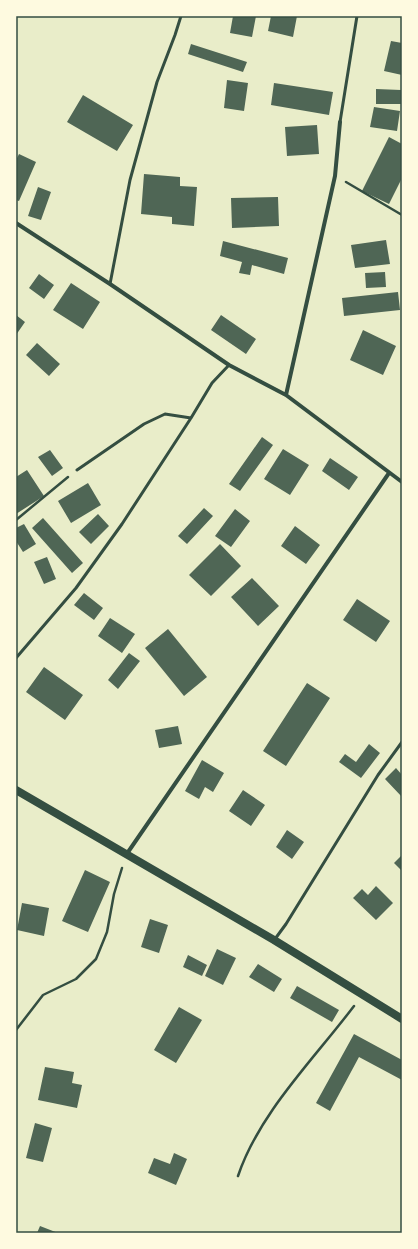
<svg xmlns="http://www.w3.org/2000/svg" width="418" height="1249" viewBox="0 0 418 1249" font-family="Arial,sans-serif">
<rect width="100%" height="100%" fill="#e9edc9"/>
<path fill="#4f6655" d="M233,16H256L252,37L230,33Z
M271,16H297L293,37L268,31Z
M391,41L402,43V75L384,71Z
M191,44L247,62L243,72L188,54Z
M227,80L248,83L244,111L224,108Z
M274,83L333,92L329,115L271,105Z
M376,89L401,90V104H376Z
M83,95L133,125L117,151L67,122Z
M374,107L400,111L397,131L370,127Z
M317,125L319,154L287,156L285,127Z
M389,137L402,144V178L389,204L362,191Z
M19,154L36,162L19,201L16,200V160Z
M144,174L180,177V186L197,187L194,226L172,224V217L141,214Z
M38,187L51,192L41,220L28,216Z
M278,197L279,226L232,228L231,198Z
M386,240L390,264L355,268L351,245Z
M223,241L288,258L284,274L252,265L250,275L239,273L242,262L220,256Z
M385,272L386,287L366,288L365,273Z
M39,274L54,285L44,299L29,288Z
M71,283L100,302L83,329L53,310Z
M398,292L400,310L344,316L342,298Z
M16,315L25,322L16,335Z
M221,315L256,339L246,354L211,330Z
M363,330L396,346L383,375L350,360Z
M37,343L60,364L49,376L26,355Z
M262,437L273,445L240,491L229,484Z
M283,449L309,465L290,495L264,479Z
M50,450L63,468L52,476L38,457Z
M330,458L358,477L349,490L322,471Z
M27,470L44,496L16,514V477Z
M88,483L101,505L71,523L58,501Z
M204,508L213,516L187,544L178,536Z
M235,509L250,521L231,547L215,536Z
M98,514L109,526L91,544L79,532Z
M43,518L83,563L72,573L32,528Z
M24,524L36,544L23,552L16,541V528Z
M295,526L320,545L306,564L281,546Z
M220,544L241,566L211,596L189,575Z
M47,557L56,579L44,584L34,562Z
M252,578L279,606L258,626L231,597Z
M84,593L103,608L94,620L74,605Z
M357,599L390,621L376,642L343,620Z
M110,618L135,634L122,653L98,636Z
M168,629L207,677L184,696L145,648Z
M129,653L140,661L118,689L108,680Z
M44,667L83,695L65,720L26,692Z
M307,683L330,698L286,766L263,751Z
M178,726L182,744L159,748L155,730Z
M369,744L380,753L361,778L339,762L345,754L356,762Z
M202,760L224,773L213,792L205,787L199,799L185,791Z
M396,768L402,775V797L385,779Z
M243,790L265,805L251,826L229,811Z
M287,830L304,842L292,859L276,847Z
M402,855V871L394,863Z
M85,870L110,882L88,932L62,921Z
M376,886L393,903L376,920L353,898L362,889L368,895Z
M22,903L49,908L44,936L17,930Z
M150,919L168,925L159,953L141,947Z
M217,949L236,958L223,985L205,976Z
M188,955L207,965L202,976L183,967Z
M258,964L282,979L274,992L249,977Z
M297,986L339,1010L332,1022L290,998Z
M179,1007L202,1020L176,1063L154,1050Z
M354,1034L402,1060V1080L359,1057L330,1111L316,1103Z
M45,1067L74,1072L72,1083L82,1085L77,1108L38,1100Z
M35,1123L52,1128L43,1162L26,1158Z
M174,1153L187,1159L176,1185L148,1173L154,1158L170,1164Z
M40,1226L58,1233H37Z"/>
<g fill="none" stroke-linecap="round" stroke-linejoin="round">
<path stroke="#344e41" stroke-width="2.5" d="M346,182L402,215
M16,520L68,477
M16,1030L43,995L76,979L96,959L107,932L114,894L122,868
M238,1176C259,1113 314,1059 354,1006"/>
<path stroke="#344e41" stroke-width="3" d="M340,122L357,16
M110,284L130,180L157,82L175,35L181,16
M77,470L144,424L165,414L191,418
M16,658L76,588L122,524L191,418L212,383L229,365
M275,939L286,924L378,775L402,742"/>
<path stroke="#344e41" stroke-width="4" d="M16,223L110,284L229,365L286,395L402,482
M286,395L335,176L340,122
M126,855L389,473"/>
<path stroke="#344e41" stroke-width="8" d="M16,790L274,940L402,1019"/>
</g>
<rect width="418" height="1249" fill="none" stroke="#fefae0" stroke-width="34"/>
<rect x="17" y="17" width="384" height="1215" fill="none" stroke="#344e41" stroke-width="1.5"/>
</svg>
